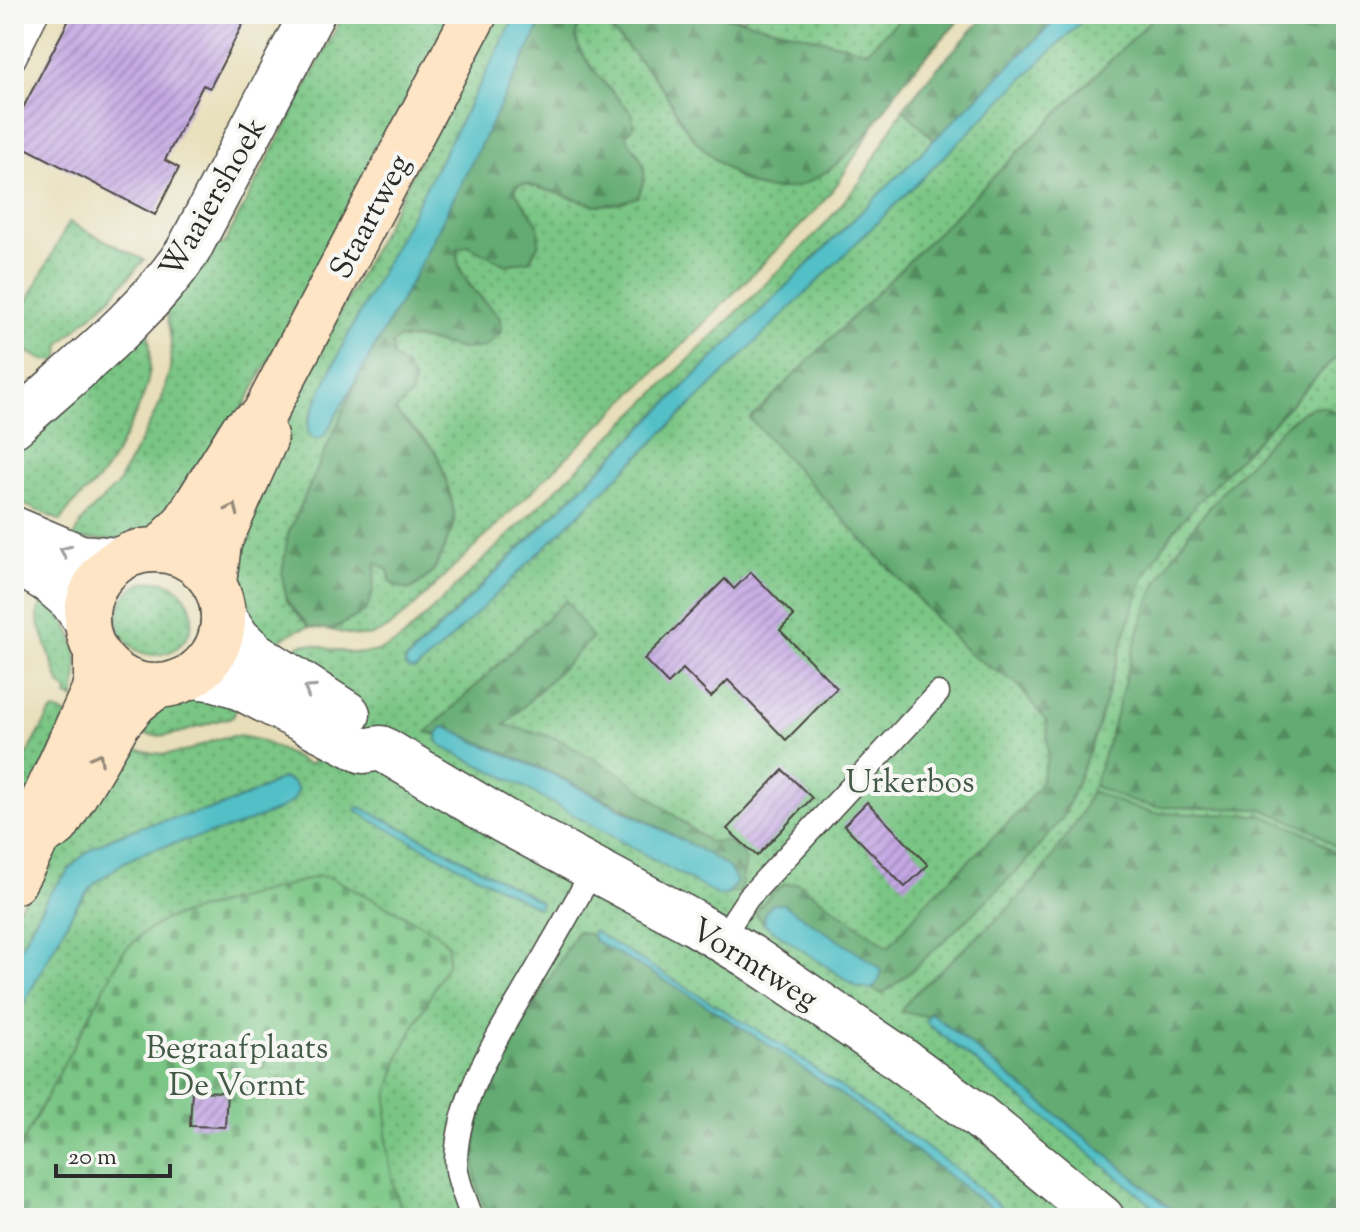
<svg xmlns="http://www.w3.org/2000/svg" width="1360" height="1232" viewBox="0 0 1360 1232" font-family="'Sorts Mill Goudy',serif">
<defs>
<pattern id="grass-dots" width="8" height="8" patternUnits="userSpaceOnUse" patternTransform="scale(2)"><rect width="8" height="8" fill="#7ac685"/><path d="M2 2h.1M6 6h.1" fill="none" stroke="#64a16d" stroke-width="1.8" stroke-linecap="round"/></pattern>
<pattern id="forest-firs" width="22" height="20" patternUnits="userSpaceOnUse" patternTransform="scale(2)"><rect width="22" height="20" fill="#63ab72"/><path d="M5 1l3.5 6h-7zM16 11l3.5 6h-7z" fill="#528b5e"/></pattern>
<pattern id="cemetery-stones" width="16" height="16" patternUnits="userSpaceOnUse" patternTransform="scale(2)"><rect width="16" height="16" fill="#7ac685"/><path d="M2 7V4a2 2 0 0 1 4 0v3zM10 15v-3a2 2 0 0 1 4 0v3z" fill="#64a16d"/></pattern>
<pattern id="building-hatch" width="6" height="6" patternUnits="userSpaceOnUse" patternTransform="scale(2)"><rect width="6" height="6" fill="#c4a7e3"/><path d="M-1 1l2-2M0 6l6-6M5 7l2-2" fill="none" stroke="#9f88b8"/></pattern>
</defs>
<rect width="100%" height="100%" fill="#f6f6f2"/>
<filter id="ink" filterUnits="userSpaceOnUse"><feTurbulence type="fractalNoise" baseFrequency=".0125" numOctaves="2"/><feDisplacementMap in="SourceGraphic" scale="16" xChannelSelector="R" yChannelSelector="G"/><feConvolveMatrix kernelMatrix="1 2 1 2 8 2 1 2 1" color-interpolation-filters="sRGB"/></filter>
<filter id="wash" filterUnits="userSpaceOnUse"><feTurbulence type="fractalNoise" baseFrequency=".006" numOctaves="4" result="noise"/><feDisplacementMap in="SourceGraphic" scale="32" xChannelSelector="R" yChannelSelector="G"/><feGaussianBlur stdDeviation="1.8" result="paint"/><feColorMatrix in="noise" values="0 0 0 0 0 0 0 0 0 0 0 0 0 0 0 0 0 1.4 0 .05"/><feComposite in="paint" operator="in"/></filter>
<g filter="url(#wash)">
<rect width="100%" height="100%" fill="#e8dfba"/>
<path fill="url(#grass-dots)" stroke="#527858" stroke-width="2" d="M344,14H447L449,21L249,397L197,483L160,524L145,532L114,540L73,539L82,521L90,512L117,485L161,402L170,369L171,341L167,314L170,303L209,248L224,244Z
M495,14H517L344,343L317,400L308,423L309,432L325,435L360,374L288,534L287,600L309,627L297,630L267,648L241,610L232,569L245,514L320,352Z
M709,14H736L742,19L748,14H905L867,51L742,20Z
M1069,14H1346V1218H14V998L109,857L175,835L283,778C262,788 243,799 221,806C172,822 118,823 78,861C49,888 32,924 14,959V916L120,742C143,754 168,758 192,749C206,743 219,737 234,736C261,736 285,753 309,765L322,752L284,659C290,652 296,645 305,644C312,643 323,647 330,649C359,656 378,656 403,638L650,398L822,228L860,182L903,109L934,140L406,660L405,665Z
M592,17C619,33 648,68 665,93C674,107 680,123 691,135C711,158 733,174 760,188L833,166L856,145L878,119L838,183L816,210L681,346L410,610C378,638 372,641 331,630L366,611L373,590L376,562L388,570L392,584L408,590C436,575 437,566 448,538C450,533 454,526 454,521C456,511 442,465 437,455C427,437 407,426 394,410L410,396L405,366L393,357L391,344L399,338L421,339L462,349L500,317C482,298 455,277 457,249L468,245L506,265L538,224L515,191L517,185L524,183L596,205L639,154L628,142L625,133L633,115C618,98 578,58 576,37C576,30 579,25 582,19Z
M69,222L144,260L111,297L60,344L59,357L57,361L43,360L14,345V327Z
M147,328C157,371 145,397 125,436C117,451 110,466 99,479C87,493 69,504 61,521L16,501L14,499V448Z
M118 618a37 37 0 1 1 74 0a37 37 0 1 1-74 0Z
M44,593C60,613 77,635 77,661C78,673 75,687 74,699L67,696L68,692L59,683L38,620V611L42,604L39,602Z
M202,695L240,700L233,717C196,723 168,748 130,728C158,709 167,700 202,695Z
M55,710L67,715L14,834V779L50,713Z"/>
<path fill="url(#forest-firs)" stroke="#476b4e" stroke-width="2" d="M546,14H709L742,20L867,51L905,14H965C945,36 923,58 904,81C895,93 888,105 880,116C854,152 811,198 762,188C740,184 704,151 690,134C680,122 674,106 665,92C654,77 610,23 594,18C591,17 585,19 582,19C579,25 576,30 576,37C578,58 618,98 633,114V128L626,134C628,142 632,145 636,151C649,169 645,179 638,197L615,204L596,205L524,183L517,185L515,191L538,224L539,243L530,260L506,265L468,245L457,249C455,277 482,299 500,317L501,332L485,347L462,349L421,339L399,338L392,344L393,357L405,366L414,382L410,396L395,411C407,427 428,438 437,455C442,465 456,511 454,521C454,526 450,533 448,538C437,566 436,575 408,590L392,584L388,570L376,563L373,590L366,611L331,630L309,627L287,601L282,575L288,534L360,374L416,273Z
M987,14H1062L934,140L903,109L931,75Z
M1157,14H1346V346L1196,504L1174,530L1144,576L1122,643L1096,733L1064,816L1026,862L974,913L908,974L882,994L872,989L877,983L783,904H772L765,912L764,924L755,912L772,893L784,884L798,883L889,947L924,904L1016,815L1039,786L1048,756L1047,722L1016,683L969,654L750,419Z
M1312,407H1326L1346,418V856L1315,831L1262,809L1154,807L1130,801L1094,786C1101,762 1110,739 1116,715C1127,672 1137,627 1156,586C1179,540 1213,501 1248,464C1268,443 1286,419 1312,407Z
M566,600L592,638L505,725L556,738L622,775L709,842L727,841L744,854L745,866L740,892L728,894L734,887L728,867C672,833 613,802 554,774C518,758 481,744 446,727L441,728L437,735L427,732Z
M1091,791L1129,806L1154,813L1261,815L1312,835L1346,863V1218H1181L1117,1163L931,1013L927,1016L901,1012L904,1006L915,993L1007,910L1038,877L1079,818Z
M577,931L592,935L594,940L682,990L769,1045L856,1105L1004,1218H488C485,1208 480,1198 478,1188C468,1147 480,1103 499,1067Z"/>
<path fill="url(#cemetery-stones)" stroke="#527858" stroke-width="2" d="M320,876L332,878L436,932L448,945V962L400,1054L388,1095L386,1140L393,1183L404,1218H14V1159L123,952L142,934L166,919Z"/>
<path fill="#52c0c7" stroke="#3e7679" stroke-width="2" d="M517,14H546L416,273L325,435L318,439L313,438L308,432V424L317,400L344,343Z
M1062,14H1089L713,384L439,650L415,670L409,669L405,665L406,661Z
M446,727L479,743L552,774L692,845L728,867L737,881L728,894L719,896L511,780L448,750L438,742L437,735L441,728Z
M283,778L293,783L298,790L294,800L278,810L235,827L150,850L124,862L94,884L76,906L14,1022V959L49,894L78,860L94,847L110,839L143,826L220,807L245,797Z
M360,807L430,842L538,900L541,903L538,908L373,821L357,811L356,809Z
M773,904H783L873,963L881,970C881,979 878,983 872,989L857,987L764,924L765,912Z
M593,931L780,1044L955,1168L1013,1218H1004L856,1105L769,1045L682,990L594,940L592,935Z
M931,1013L1117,1163L1181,1218H1167L1065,1133L928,1024L926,1020Z"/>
<g id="blocks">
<path fill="url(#building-hatch)" d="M72,14H248L210,88L203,85L165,160L179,168L155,215L14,142V125Z
M751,572L794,616L780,630L837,688L786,740L728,680L711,697L683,669L668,684L644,659L725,579L734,589Z
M783,770L812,798L757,856L727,829Z
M867,802L928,865L905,887L844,825Z
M192,1091L227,1092L225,1127L190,1126Z"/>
</g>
</g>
<g filter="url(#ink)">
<use href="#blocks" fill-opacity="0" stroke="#474640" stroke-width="2"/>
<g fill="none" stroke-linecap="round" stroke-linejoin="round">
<defs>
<path id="service" d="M14,60L37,14
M721,939L748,898L938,693
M472,1218C466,1199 456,1179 456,1159C459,1099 491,1047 521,996C545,954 571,912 593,869"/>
<path id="minor" d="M14,425C74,370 142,319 188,251L312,14
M14,529L80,557L119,560
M14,560L50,582L71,600L87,622
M224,617L238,638L255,654L348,714
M192,676L216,679L235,685L363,751L381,748L504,821L694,923L749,956L898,1057L978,1116L1102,1218"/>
<path id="secondary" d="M87 618a68 68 0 1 1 136 0a68 68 0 1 1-136 0Z
M160,550L186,521L242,431L262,418L475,14
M214,583L219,543L265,440V436
M39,810L93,692L96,680V653
M14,882L39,836L57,825L119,722L136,702L156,687"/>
</defs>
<use href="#service" stroke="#474640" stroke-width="25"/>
<use href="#minor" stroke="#474640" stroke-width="47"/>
<use href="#secondary" stroke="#474640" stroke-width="47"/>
<use href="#service" stroke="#fff" stroke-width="22"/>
<use href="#minor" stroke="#fff" stroke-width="44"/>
<use href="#secondary" stroke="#fde5c5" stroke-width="44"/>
</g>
<defs><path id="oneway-chevron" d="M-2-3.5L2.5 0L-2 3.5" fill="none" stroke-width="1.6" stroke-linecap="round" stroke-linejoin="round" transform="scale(2)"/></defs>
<g stroke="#948878">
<use href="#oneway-chevron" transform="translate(233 509) rotate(-66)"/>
<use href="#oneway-chevron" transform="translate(98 758) rotate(-61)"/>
</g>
<g stroke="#a0a0a0">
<use href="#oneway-chevron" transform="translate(65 551) rotate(-156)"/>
<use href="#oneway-chevron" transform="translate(309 690) rotate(-147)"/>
</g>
</g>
<g text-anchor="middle" stroke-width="8" stroke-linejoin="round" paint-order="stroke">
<g font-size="32" fill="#2b2b2b" stroke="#f6f6f2">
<text transform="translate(212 197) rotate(-60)" y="11">Waaiershoek</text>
<text transform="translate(369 216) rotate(-62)" y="11">Staartweg</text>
<text transform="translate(755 963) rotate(32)" y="11">Vormtweg</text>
</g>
<g font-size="32" fill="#435a46" stroke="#f6f6f2">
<text x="910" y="792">Urkerbos</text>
<text x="237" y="1058">Begraafplaats<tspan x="237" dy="37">De Vormt</tspan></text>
</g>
</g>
<rect width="1360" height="1232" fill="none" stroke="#f6f6f2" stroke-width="48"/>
<path d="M56 1164v12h114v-12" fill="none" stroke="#2b2b2b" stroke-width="4"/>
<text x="68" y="1164" font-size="24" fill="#2b2b2b" stroke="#f6f6f2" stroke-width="6" paint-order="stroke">20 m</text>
</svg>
